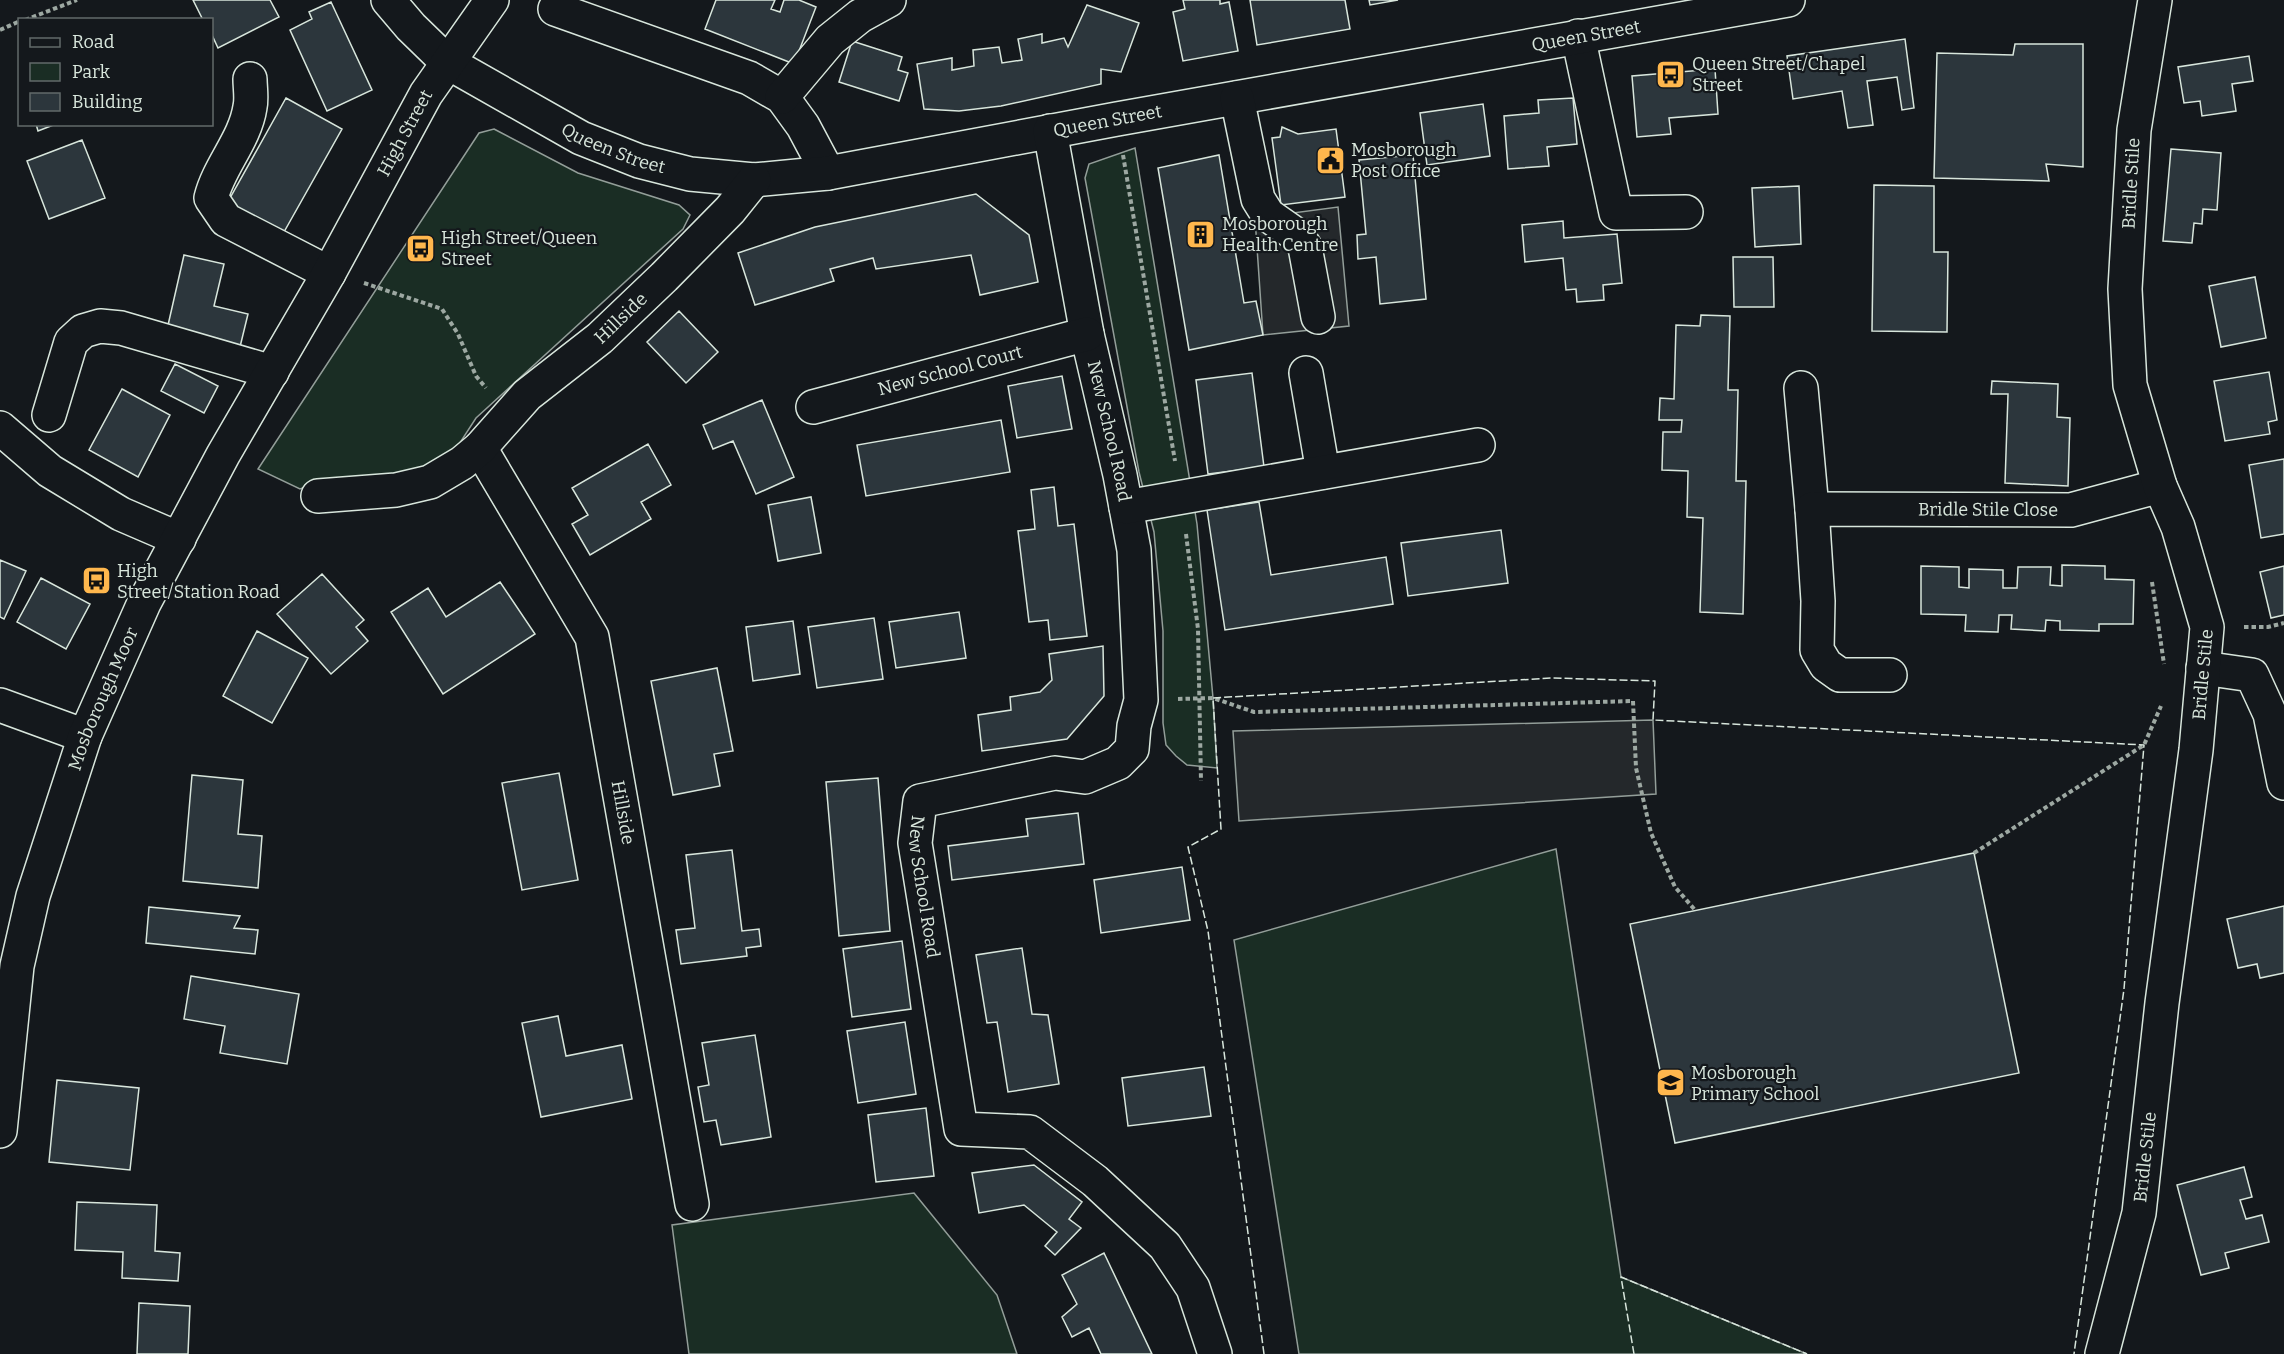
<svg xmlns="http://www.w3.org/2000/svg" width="2284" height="1354" viewBox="0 0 2284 1354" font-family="Bitter,serif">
<rect width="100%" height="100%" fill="#14181c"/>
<path fill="#1a2d24" stroke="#939e99" stroke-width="1.5" d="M494,129L578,173L679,205L690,215L683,229L476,418L443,469L417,481L324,480L300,489L258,469L479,133Z
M1135,148L1197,524L1213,698L1217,768L1187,765L1176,756L1166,745L1163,723V631L1154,532L1139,472L1085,178L1089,164Z
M1556,849L1621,1277L1807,1354H1299L1234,940Z
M914,1193L997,1295L1017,1354H689L672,1225Z"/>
<path fill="#24282b" stroke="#939e99" stroke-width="1.5" d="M1338,207L1349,326L1263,335L1255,218Z
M1653,720L1656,794L1239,821L1233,731Z"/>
<path fill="#2c363c" stroke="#d8e6dc" stroke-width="1.5" d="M193,0H270L279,17L218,48L212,35V20H203Z
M716,0H775L771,9L780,12L784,0H799L816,7L794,64L705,29Z
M1183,0H1220V4L1229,2L1238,51L1183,61L1173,12L1185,9Z
M1250,0H1345L1350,29L1257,45Z
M1369,0H1398L1370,5Z
M331,2L372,90L327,111L290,30L312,19L309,12Z
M1087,5L1139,23L1121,72L1101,69V84L1001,106L959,111L924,109L917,64L952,58V70L974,66L973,50L999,47L1002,63L1022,60L1018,39L1042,34V43L1064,38L1068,47Z
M1905,39L1914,108L1902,110L1897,77L1867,81L1873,125L1848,128L1842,91L1793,99L1787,56Z
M852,41L902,57L898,70L908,73L899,101L839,82Z
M2015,44H2083V167L2046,164L2049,181L1934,178L1937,53L2013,55Z
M2249,56L2253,81L2232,84L2236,111L2202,116L2200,101L2184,103L2178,67Z
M1715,69L1718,114L1669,118L1671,134L1637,137L1632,76Z
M286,98L342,129L280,239L225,207Z
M1573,98L1577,144L1547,147L1549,166L1508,169L1504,116L1539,113L1538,100Z
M1483,104L1490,156L1427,165L1420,113Z
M36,124H56L38,131Z
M1282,127L1298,134L1336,129L1345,197L1281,205L1272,138L1280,137Z
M82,140L105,198L49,219L27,161Z
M2171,149L2221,153L2217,210L2203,209L2202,224L2194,223L2192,243L2163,241Z
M1219,155L1244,303L1256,301L1263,335L1189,350L1158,168Z
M1413,155L1426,299L1380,304L1376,257L1358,259L1357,235L1366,234L1359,160Z
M1874,185L1934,186V252H1948L1947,332L1872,331Z
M1799,186L1801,244L1755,247L1752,188Z
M976,194L1029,235L1038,282L980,295L971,255L876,269L873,258L830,269L834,281L755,305L738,253L815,227Z
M1563,221L1564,238L1617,234L1622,283L1603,285L1604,300L1577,302L1576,289L1566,290L1563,258L1525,262L1522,225Z
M184,255L224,264L214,306L248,314L239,351L166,334Z
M1733,257H1773L1774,307H1734Z
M2255,277L2266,338L2221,347L2209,286Z
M679,311L718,352L686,383L647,342Z
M1701,315L1730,316L1728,390H1738L1736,481H1746L1743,614L1700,612L1703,518L1687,517L1688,471L1662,470L1663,432H1681L1682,420H1659L1660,398L1674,399L1676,325L1700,326Z
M175,364L218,386L204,413L161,391Z
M2269,372L2277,420L2268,422L2270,434L2225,441L2214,381Z
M1252,373L1264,467L1208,474L1196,380Z
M1062,376L1072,429L1017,438L1008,386Z
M1992,381L2058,384L2057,417L2070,418L2068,486L2005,483L2008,394H1991Z
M122,389L170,415L138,477L89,450Z
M762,400L794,477L756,494L733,441L713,449L703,425Z
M1001,420L1010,472L866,496L857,445Z
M648,444L671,485L641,502L651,519L590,555L572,524L588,515L572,488Z
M2284,459V534L2261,538L2249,465Z
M1054,487L1058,526L1074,524L1087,636L1050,640L1048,620L1029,622L1018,531L1035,529L1031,490Z
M811,497L821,553L778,561L768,505Z
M1259,502L1271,575L1386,557L1393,604L1225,630L1207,510Z
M1501,530L1508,583L1408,596L1401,543Z
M0,560L26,571L4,619L0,617Z
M2062,565L2105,566V579L2134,580L2133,624H2099V631L2060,630V621L2046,620L2045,631L2011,629L2012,615H1999L1998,632L1965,631L1966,615L1921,614V566L1959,567V587L1969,588V569L2003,570V588H2017L2018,567H2051L2050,585L2062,586Z
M2284,566V615L2271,618L2260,572Z
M322,574L364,620L356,627L368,641L331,674L277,614Z
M41,578L90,604L66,649L17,622Z
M500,582L535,634L443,694L391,612L428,588L446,617Z
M959,612L966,658L896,668L889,622Z
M874,618L883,679L817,688L808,627Z
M793,621L800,674L753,681L746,627Z
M257,631L308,658L272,723L223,696Z
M1103,646L1104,696L1067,739L982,751L978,715L1011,710L1010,697L1040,692L1052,680L1049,654Z
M717,668L733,751L714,754L720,786L673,795L651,681Z
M559,773L578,880L522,890L502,783Z
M192,775L243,780L238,834L262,836L258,888L183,881Z
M878,778L890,931L839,936L826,782Z
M1078,813L1084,864L952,880L948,846L1028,836L1026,819Z
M732,850L742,931L759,929L761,946L746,948L747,956L681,964L676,930L695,928L686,855Z
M1974,853L2019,1073L1675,1143L1630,924Z
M1182,867L1190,920L1101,933L1094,880Z
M2284,906V973L2260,978L2257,964L2238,968L2227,919Z
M149,907L240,916L234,928L258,930L255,954L146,943Z
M902,941L911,1009L852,1017L843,949Z
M1022,948L1032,1014L1048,1015L1059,1084L1008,1092L997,1022L987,1023L976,955Z
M191,976L299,994L287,1064L220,1053L225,1026L184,1019Z
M558,1016L566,1056L622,1045L632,1099L541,1117L522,1023Z
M905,1022L916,1094L858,1103L847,1031Z
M755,1035L771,1137L721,1145L716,1120L704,1122L698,1087L709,1085L702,1043Z
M1204,1067L1211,1116L1128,1126L1122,1078Z
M57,1080L139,1088L130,1170L49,1162Z
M926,1108L934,1176L876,1182L868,1115Z
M1034,1165L1082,1202L1069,1219L1081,1228L1055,1255L1045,1246L1057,1232L1024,1205L979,1213L972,1173Z
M2244,1167L2252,1197L2240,1200L2246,1219L2262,1215L2269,1242L2225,1253L2229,1268L2201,1275L2177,1185Z
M77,1202L157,1205L155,1251L180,1253L178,1281L122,1278L123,1252L75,1250Z
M1104,1253L1152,1354H1101L1089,1328L1072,1337L1062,1317L1077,1304L1062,1275Z
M139,1303L190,1306L188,1354H137Z"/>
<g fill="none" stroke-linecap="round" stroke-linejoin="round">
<defs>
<g id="minor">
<path d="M555,9L749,78L782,97L803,126L828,173"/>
<path d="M1578,36L1616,213L1686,212"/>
<path id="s1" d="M447,62L581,138L639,161L690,174L754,180L828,173L1117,119L1788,0"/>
<path d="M250,79C250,88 252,98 250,107C245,140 219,166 211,198L226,220L329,273"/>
<path d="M782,97L830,40L860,16L889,0"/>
<path d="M1237,98L1258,199L1268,215L1298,236L1305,247L1318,317"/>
<path id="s2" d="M1050,131L1087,334L1120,475L1134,550L1141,700L1134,726L1132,749L1118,763L1085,777L1055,773L920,801L915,843L961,1129L1030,1132L1095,1181L1165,1246L1193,1288L1215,1354"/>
<path d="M1306,373L1323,472"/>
<path d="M1801,388L1812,509"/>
<path id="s3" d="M813,407L1087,334"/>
<path d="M49,415L71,342L83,331L100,326L121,328L272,372"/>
<path d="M0,428L50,471L121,514L179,539"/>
<path id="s4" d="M480,448L592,637L692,1204"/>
<path id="s5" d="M318,496L396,490L430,482L462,463L480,448L527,395L600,338L664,277L730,210L754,180"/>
<path d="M1126,507L1478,445"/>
<path d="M2203,668L2252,675L2270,714L2284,783"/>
<path id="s6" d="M1890,675H1840L1826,665L1817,650L1818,601L1812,509L2071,510L2160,486"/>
<path d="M0,705L85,736"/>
<path id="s7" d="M2102,1354L2139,1213L2162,1003L2196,750L2207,627L2178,527L2160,486L2130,385L2125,289L2134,130L2155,0"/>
</g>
<g id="major">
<path d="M388,0L411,27L447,62"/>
<path id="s8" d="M0,1131L17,966L33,896L85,736L144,603L223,455L329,273L426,94L492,0"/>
</g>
</defs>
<use href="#minor" stroke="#d8e6dc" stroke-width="36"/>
<use href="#major" stroke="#d8e6dc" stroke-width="36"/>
<path stroke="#9da8a2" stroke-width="4" stroke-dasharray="4.5 3" stroke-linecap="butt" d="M25,20L77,0
M0,30L20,21
M1123,155L1175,461
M364,283L442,309L458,334L476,376L486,388
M1186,534L1198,629L1201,781
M2152,582L2164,664
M2244,627H2268L2284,623
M1178,699L1213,698L1254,712L1633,701L1636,768L1651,833L1675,887L1695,910
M1974,853L2144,745L2161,706"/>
<use href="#minor" stroke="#14181c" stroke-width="33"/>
<use href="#major" stroke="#14181c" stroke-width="33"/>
<path stroke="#d8e6dc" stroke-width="1.5" stroke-dasharray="8 3" stroke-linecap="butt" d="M1264,1354L1208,931L1188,847L1221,829L1213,698L1552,678L1655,681L1653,720L2144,745L2124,989L2074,1354
M1634,1354L1621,1277L1807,1354"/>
</g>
<defs>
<symbol id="bus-square" viewBox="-11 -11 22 22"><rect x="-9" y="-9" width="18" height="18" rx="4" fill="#ffb74d" stroke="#14181c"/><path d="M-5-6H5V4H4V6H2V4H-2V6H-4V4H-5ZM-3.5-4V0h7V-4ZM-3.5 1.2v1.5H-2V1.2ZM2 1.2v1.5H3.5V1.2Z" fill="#111"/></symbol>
<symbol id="civic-square" viewBox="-11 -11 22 22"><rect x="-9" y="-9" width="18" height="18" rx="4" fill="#ffb74d" stroke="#14181c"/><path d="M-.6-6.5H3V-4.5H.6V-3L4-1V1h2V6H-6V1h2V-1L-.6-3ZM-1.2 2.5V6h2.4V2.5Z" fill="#111"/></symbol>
<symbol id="building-square" viewBox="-11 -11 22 22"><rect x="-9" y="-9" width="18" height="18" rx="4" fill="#ffb74d" stroke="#14181c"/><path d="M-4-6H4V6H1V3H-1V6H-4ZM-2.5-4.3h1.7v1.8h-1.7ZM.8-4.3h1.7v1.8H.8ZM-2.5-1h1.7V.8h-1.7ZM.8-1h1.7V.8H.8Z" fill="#111"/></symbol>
<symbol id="school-square" viewBox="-11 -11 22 22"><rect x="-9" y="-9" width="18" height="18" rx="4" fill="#ffb74d" stroke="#14181c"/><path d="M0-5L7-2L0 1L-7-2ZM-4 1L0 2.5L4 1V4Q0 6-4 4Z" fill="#111"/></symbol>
</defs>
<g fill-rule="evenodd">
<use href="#bus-square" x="1654" y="58" width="33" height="33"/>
<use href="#civic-square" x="1314" y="144" width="33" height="33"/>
<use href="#building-square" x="1184" y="218" width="33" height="33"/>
<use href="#bus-square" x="404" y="232" width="33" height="33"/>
<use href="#bus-square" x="80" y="564" width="33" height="33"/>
<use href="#school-square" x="1654" y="1066" width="33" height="33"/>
</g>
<g text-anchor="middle" stroke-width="4.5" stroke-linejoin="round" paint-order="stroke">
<g font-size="18" fill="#d8e6dc" stroke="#14181c">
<text dy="6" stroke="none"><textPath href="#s1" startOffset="1178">Queen Street</textPath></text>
<text dy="6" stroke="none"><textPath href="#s1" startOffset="692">Queen Street</textPath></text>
<text dy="6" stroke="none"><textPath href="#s8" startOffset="1089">High Street</textPath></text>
<text dy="6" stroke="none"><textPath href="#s1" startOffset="188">Queen Street</textPath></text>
<text dy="6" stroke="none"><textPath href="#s7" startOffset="1192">Bridle Stile</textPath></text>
<text dy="6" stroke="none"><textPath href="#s5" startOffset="366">Hillside</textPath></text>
<text dy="6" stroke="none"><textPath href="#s3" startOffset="142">New School Court</textPath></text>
<text dy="6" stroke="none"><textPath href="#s2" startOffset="306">New School Road</textPath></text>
<text dy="6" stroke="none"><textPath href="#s6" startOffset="402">Bridle Stile Close</textPath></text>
<text dy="6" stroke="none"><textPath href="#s7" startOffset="688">Bridle Stile</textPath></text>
<text dy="6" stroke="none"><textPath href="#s8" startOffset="447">Mosborough Moor</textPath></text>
<text dy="6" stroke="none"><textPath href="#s4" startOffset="398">Hillside</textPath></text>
<text dy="6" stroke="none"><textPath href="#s2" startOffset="938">New School Road</textPath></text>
<text dy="6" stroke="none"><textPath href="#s7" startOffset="202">Bridle Stile</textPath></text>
</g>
<g font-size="18" fill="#d8e6dc" stroke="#14181c" text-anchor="start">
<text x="1692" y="70">Queen Street/Chapel<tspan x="1692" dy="21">Street</tspan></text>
<text x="1351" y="156">Mosborough<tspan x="1351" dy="21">Post Office</tspan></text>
<text x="1222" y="230">Mosborough<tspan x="1222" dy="21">Health Centre</tspan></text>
<text x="441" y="244">High Street/Queen<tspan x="441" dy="21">Street</tspan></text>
<text x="117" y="577">High<tspan x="117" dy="21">Street/Station Road</tspan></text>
<text x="1691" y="1079">Mosborough<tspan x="1691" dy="21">Primary School</tspan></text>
</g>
</g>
<rect x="18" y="18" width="195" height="108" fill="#14181c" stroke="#626a69" stroke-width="1.5"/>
<rect x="30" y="38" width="30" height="9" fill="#14181c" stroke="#626a69" stroke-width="1.5"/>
<text x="72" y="48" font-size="18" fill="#d8e6dc">Road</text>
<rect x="30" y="63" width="30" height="18" fill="#1a2d24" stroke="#626a69" stroke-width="1.5"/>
<text x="72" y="78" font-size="18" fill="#d8e6dc">Park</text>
<rect x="30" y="93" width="30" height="18" fill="#2c363c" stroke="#626a69" stroke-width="1.5"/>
<text x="72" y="108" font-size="18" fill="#d8e6dc">Building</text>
</svg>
